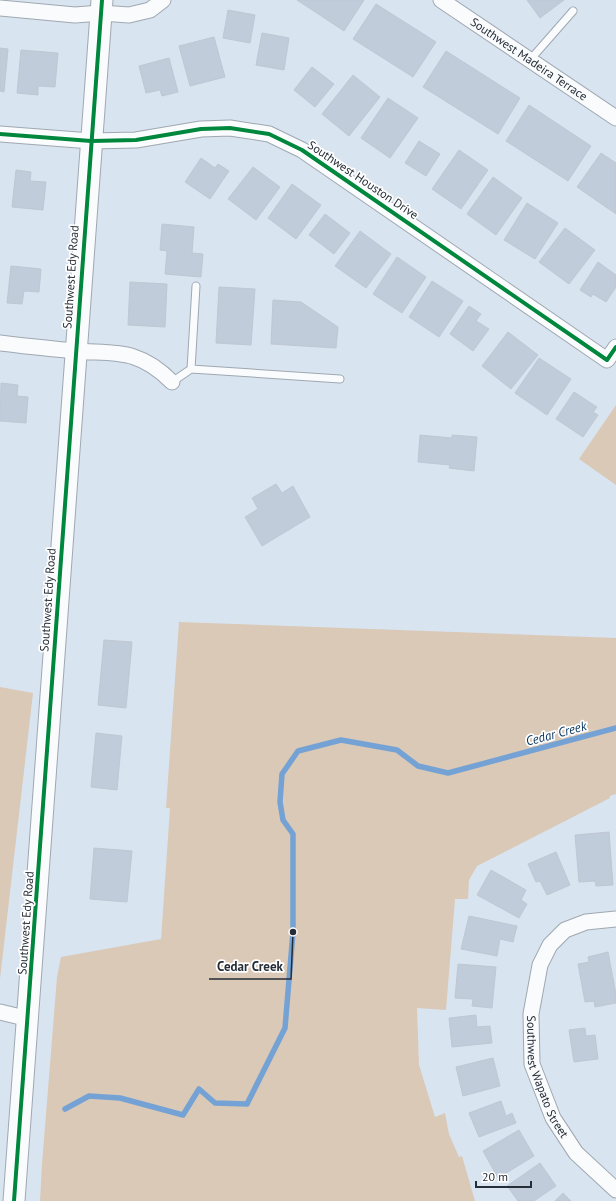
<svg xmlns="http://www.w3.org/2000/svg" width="616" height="1201" viewBox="0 0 616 1201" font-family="'PT Sans',sans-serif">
<rect width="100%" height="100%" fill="#d9e4f1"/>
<path fill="#dac9b7" d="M616,405V485L579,459Z
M179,622L616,638V794L610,796V798L477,866L469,880L468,899H455L446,1010L417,1008L419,1065L435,1117L445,1113L449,1134L459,1157L462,1156L475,1201H40L42,1164L57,977L61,957L161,939L170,808H166Z
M0,687L33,693L0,979Z"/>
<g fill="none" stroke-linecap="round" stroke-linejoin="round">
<path stroke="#75a2d4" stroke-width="5.5" d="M65,1109L89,1096L120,1098L183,1115L199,1089L215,1103L247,1104L285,1028L293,932V834L283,820L280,802L282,774L298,751L341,740L397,750L418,766L448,773L616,728"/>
</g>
<path fill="#c0ccda" stroke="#bfc7d2" d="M297,0H364L344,31Z
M527,0H564L540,18Z
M376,4L436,42L413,77L353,39Z
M228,10L255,15L250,43L223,38Z
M262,33L289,38L284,70L256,65Z
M214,37L225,77L190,86L179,46Z
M0,48L8,49L4,92L0,91Z
M21,50L58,53L55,87L38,86V95L17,93Z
M446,51L520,98L498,134L423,87Z
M169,58L178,92L162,96L160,90L146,93L139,66Z
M312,67L334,84L315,107L294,90Z
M353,75L380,97L349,136L322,114Z
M388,98L418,118L390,158L361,138Z
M529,105L591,146L568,181L506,141Z
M419,141L440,154L426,176L405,163Z
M459,150L488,170L461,209L432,189Z
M601,153L616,163V214L577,187Z
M201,158L215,168L218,164L229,171L210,199L185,182Z
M253,167L280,187L256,220L228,199Z
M16,170L31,172L30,181L46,182L43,210L12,207Z
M493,177L522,198L496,235L467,214Z
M292,184L321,205L296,239L268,218Z
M527,203L558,223L535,259L504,240Z
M325,214L350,233L334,254L309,235Z
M162,224L194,227L192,253L203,254L201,277L165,274L167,251L160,250Z
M565,228L595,250L569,284L539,262Z
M360,231L391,254L366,288L335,266Z
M397,257L426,277L402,313L373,294Z
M598,262L616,275V287L606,302L593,294L591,297L580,290Z
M11,266L41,269L39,292L24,291L22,304L7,303Z
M432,281L463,301L439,337L409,317Z
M130,282L167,284L165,327L128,325Z
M219,287L255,289L251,345L216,343Z
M273,300L301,302L338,327L336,348L271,344Z
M469,306L481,314L476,321L489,329L473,351L450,334Z
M508,332L538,355L511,389L482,366Z
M539,358L571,379L547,415L515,393Z
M1,383L18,385L17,396L28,397L26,423L0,421Z
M574,392L597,407L593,412L598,415L583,437L556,419Z
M420,435L452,438V435L477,437L474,471L449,468L450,465L418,462Z
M276,484L282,493L293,486L310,517L262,546L245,517L258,509L252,498Z
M104,640L132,642L126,708L98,705Z
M96,733L122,736L117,790L91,787Z
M609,832L613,885L596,886L595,881L579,882L575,835Z
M94,848L132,851L127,902L90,899Z
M556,852L570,885L547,895L540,881L536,882L528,864Z
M491,870L526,890L521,900L527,904L519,918L477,895Z
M469,916L517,926L513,942L500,939L497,956L461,949Z
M608,952L616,994V1003L595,1007L594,1001L585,1002L578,964L589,962L588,957Z
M458,964L496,967L492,1008L472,1006L473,999L455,998Z
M476,1015L477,1027L490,1026L492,1043L452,1047L449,1018Z
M585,1028L586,1036L595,1035L598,1059L574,1062L569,1030Z
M493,1058L500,1086L463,1096L456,1067Z
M501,1101L506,1116L512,1113L516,1123L479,1137L469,1113Z
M519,1130L534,1156L498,1178L483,1151Z
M540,1163L556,1186L534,1201H518L507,1186Z
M563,1193L571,1201H555Z"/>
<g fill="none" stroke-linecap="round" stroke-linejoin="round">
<defs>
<path id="service" d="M530,60L573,11
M196,286L191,369L340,379
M172,382L191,369"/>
<g id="minor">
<path id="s1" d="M441,0L616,118"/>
<path d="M0,8L75,15L101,13L129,15L150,10L163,0"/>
<path d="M0,134L91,141L136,140L201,129L230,128L269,134L302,150L607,360L616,347"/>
<path d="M0,343C25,346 51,349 76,351C95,353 116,351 134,357C150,362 161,371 172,382"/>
<path id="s2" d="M616,919L586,922L565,930L550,945L540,965L531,1014L532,1064L553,1118L576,1153L616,1190"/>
<path d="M0,1012L29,1019"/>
</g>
<path id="secondary" d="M14,1201L102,0"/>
</defs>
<use href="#service" stroke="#9fa8b1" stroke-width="9"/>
<use href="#minor" stroke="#9fa8b1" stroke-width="17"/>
<use href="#secondary" stroke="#9fa8b1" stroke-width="23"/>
<use href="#service" stroke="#f9fbfd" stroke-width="7"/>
<use href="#minor" stroke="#f9fbfd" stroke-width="15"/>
<use href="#secondary" stroke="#f9fbfd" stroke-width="21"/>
<defs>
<path id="cycleway" d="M0,134L91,141L136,140L201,129L230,128L269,134L302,150L607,360L616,347
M14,1201L102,0"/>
</defs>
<use href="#cycleway" stroke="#fff" stroke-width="6"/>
<use href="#cycleway" stroke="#00873e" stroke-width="4"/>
</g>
<g text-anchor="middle" stroke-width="3.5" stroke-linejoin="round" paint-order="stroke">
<g font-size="12" fill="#252d36" stroke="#fff">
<text dy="4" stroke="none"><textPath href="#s1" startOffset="106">Southwest Madeira Terrace</textPath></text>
<text transform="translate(363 180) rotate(34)" y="4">Southwest Houston Drive</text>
<text transform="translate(71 277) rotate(-86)" y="4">Southwest Edy Road</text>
<text transform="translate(48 600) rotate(-86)" y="4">Southwest Edy Road</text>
<text transform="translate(26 923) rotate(-86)" y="4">Southwest Edy Road</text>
<text dy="4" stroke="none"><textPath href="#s2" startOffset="212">Southwest Wapato Street</textPath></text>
</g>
<g font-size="13" font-style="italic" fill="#06335e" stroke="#fff">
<text transform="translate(556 733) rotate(-15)" y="5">Cedar Creek</text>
</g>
</g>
<path fill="none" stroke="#252d36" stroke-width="1.5" d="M293 932L291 979H209"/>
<circle fill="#252d36" stroke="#fff" stroke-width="1.5" cx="293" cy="932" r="4"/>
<g font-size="13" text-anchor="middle" font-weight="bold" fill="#252d36" stroke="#fff" stroke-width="3.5" stroke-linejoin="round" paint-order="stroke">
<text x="250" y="971">Cedar Creek</text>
</g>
<path d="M476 1181v6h55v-6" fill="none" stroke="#252d36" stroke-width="2"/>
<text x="482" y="1181" font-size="12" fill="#252d36" stroke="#ffffff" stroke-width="3" paint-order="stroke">20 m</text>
</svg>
